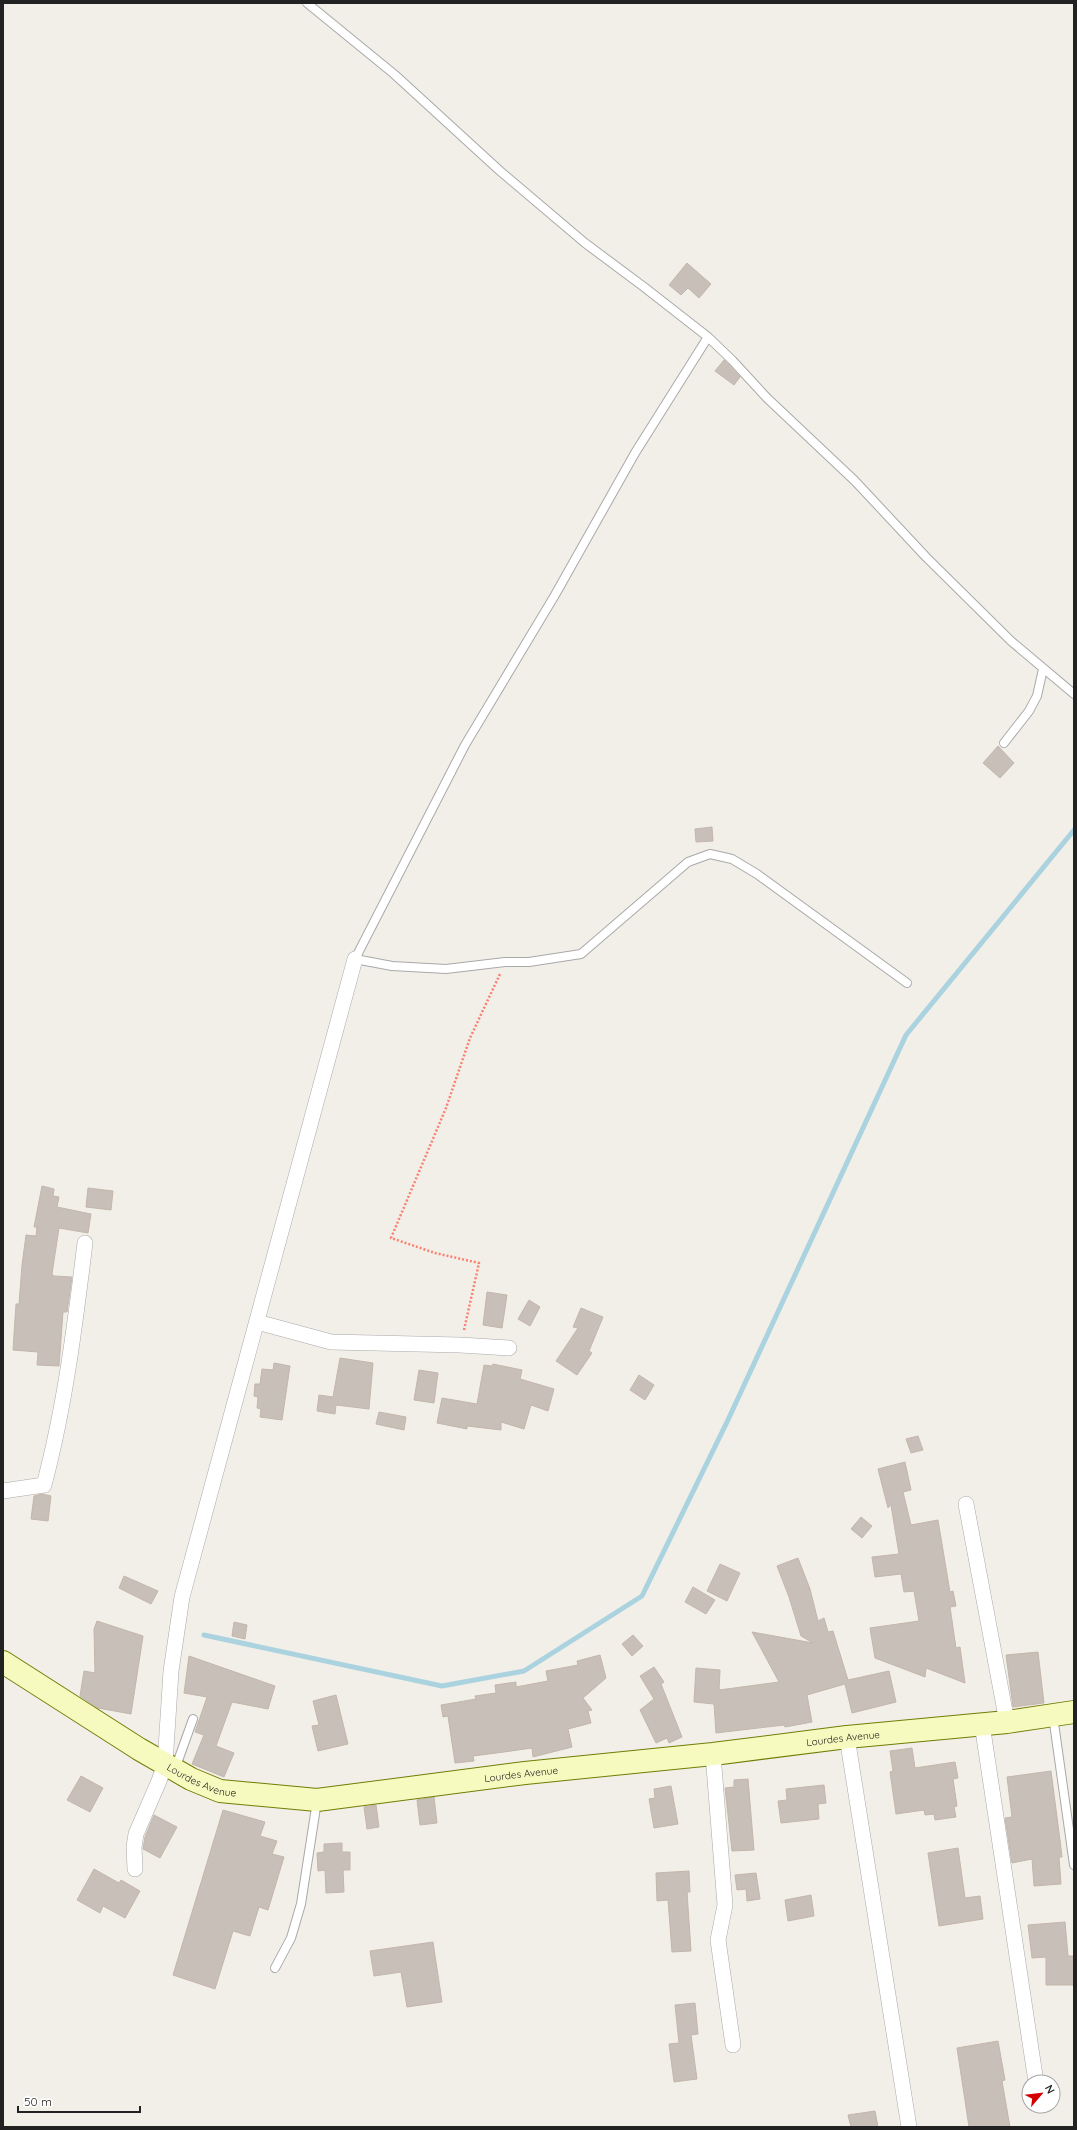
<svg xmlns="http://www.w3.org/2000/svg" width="1077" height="2130" viewBox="0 0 1077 2130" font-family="Quicksand,sans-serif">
<rect width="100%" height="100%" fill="#f2efe9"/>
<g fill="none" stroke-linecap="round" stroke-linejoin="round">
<path stroke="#aad3df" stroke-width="5" d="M204,1635L442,1686L524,1671L642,1596L727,1422L906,1035L1074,830"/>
</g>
<path fill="#c7bfb8" stroke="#c4b6ab" d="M687,263L711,284L699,298L688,288L681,295L669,285Z
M724,360L740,377L734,385L715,371Z
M998,746L1014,763L1000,778L983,763Z
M712,827L713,841L696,842L695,829Z
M42,1186L54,1189L53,1196L59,1197L57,1207L91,1214L88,1233L59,1228L52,1274L54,1276L72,1277L67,1312H63L59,1366L37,1365L38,1352L13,1350L16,1304H19L22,1265L26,1235L36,1236L37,1227H34Z
M88,1188L113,1191L111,1210L86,1207Z
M487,1292L507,1295L502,1328L483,1325Z
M529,1300L540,1307L530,1326L518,1319Z
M581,1308L603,1317L589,1351L592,1353L577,1375L556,1361L578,1328L573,1327Z
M340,1358L373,1363L369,1409L336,1405L335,1414L317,1411L319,1395L333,1397Z
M274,1363L290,1366L282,1420L260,1417L261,1409L257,1408L258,1397L254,1396L255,1384H260L262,1369L273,1370Z
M493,1364L522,1370L520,1379L554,1389L548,1411L531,1405L524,1429L501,1422V1430L467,1426V1429L437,1423L442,1398L477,1404L484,1365L492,1366Z
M419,1370L438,1373L434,1403L414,1400Z
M639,1375L654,1385L645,1400L630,1390Z
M379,1412L406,1417L404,1430L376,1424Z
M918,1436L923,1450L911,1453L906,1439Z
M905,1462L911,1490L903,1492L911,1525L938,1520L950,1592L953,1591L956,1606L950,1607L956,1648L960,1647L965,1683L926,1668L925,1677L875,1658L870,1628L919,1621L914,1591L904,1592L901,1574L875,1577L872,1557L899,1554L891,1505L888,1508L878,1469Z
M42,1494L51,1496L48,1521L31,1519L34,1496Z
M861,1517L872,1526L862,1538L851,1529Z
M798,1558L810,1589L818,1621L824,1618L828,1632L833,1631L848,1680L889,1671L896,1702L852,1713L845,1684L807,1695L812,1722L785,1727L784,1725L716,1733L714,1704L694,1702L696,1668L720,1670L719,1690L779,1682L752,1632L813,1643L801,1636L789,1597L777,1566Z
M720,1564L740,1573L727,1601L707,1591Z
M124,1576L158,1591L151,1604L119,1588Z
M693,1587L715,1600L706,1614L685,1602Z
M97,1621L143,1636L131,1714L98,1708L80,1696L84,1671L95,1673L94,1629Z
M234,1622L247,1625L245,1639L232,1636Z
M633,1635L643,1646L632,1656L622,1644Z
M1038,1652L1044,1703L1013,1707L1006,1655Z
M600,1655L606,1678L583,1698L592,1710L588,1711L591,1723L568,1729L572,1747L533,1757L532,1748L504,1752L473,1756L474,1761L455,1763L448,1716L443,1717L441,1705L476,1699L475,1696L496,1693L495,1685L516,1682V1687L548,1681L546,1671L578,1665L577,1661Z
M189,1656L275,1686L268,1709L232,1702L216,1746L234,1753L224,1777L192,1764L204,1735L195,1732L207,1697L184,1693Z
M654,1667L664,1682L661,1684L682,1737L669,1743L667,1738L656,1743L640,1710L654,1699L640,1676Z
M336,1695L348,1744L318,1751L312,1726L319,1725L313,1701Z
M912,1748L915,1768L955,1762L958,1778L953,1779L957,1806L954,1807L956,1817L935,1820L934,1814L925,1815L924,1810L896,1814L890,1772L893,1771L890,1751Z
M1051,1771L1060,1840L1062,1857H1059L1061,1884L1034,1886L1032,1859L1012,1863L1005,1818L1012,1817L1007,1777Z
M81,1776L103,1788L90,1812L67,1800Z
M748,1779L754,1850L732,1851L725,1788L734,1787V1780Z
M824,1785L826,1803L818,1804L819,1819L781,1823L778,1801L787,1800L786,1789Z
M671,1786L678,1824L654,1828L649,1799L655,1798L654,1789Z
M434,1797L437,1823L420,1825L417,1800Z
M376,1805L379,1827L367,1829L364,1807Z
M223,1810L265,1822L260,1836L277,1841L272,1854L284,1857L268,1910L259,1907L250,1936L233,1931L215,1989L173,1975Z
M154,1815L177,1827L160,1858L143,1849L145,1837Z
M342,1843V1852H350V1870H343L344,1892L326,1893L325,1870L318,1871L317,1853L324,1852V1844Z
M958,1848L965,1898L980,1896L983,1919L939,1926L928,1853Z
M94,1869L119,1883L121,1880L140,1891L125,1918L103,1906L100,1913L77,1900Z
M689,1871L690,1892H687L691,1951L672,1952L668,1900L657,1901L656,1873Z
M756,1873L760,1899L747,1901L746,1889L737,1890L735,1875Z
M811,1895L814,1916L788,1921L785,1900Z
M1065,1922L1068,1956H1074V1985H1046V1957L1032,1958L1028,1925Z
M433,1942L442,2002L407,2007L401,1972L374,1976L370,1951Z
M695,2003L698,2034L691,2035L697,2079L674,2082L669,2044L679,2043L675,2005Z
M998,2041L1005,2080L1002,2081L1010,2127H969L957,2048Z
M875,2111L878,2127H851L848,2115Z"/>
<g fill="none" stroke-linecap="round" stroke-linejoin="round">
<defs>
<path id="service" d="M307,3L394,74L500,171L585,243L644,287L708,337L732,360L767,398L855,481L926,557L1011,641L1074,694
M708,337L635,453L555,595L465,745L355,959L392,966L446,969L505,962H529L581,954L688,862L710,854L732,859L757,874L907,983
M1004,743L1029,711L1037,696L1043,669
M1053,1716L1074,1865
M175,1769L193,1719
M275,1968L291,1938L301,1904L317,1801"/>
<path id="minor" d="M257,1322L331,1342L460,1345L509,1348
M3,1491L44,1485C65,1406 75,1325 85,1243
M966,1504L1007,1722
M982,1724L1036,2082
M847,1737L909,2127
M713,1754L725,1905L718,1940L733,2045
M135,1869L134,1847L136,1834L159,1781L165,1764L171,1671L182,1597L355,959"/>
<g id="secondary">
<path id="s1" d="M3,1662L139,1749L191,1779L220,1791L317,1800L525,1773L713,1754L847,1737L1007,1722L1074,1712"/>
</g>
</defs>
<use href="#service" stroke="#a9a9a9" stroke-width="10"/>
<use href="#minor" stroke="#a9a9a9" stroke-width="16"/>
<use href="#secondary" stroke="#707d05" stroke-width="24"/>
<path stroke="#fa8072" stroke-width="2.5" stroke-dasharray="2 2" stroke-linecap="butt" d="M464,1330L479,1263L435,1253L391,1238L446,1108L470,1038L500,974"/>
<use href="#service" stroke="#fff" stroke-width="8"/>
<use href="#minor" stroke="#fff" stroke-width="15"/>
<use href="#secondary" stroke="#f7fabf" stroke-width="22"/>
</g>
<g text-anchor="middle" stroke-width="3" stroke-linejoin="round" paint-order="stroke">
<g font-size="10" fill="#222" stroke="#fff">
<text dy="4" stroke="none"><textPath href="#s1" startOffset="880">Lourdes Avenue</textPath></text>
<text dy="4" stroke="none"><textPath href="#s1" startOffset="556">Lourdes Avenue</textPath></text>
<text dy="4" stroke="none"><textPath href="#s1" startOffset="232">Lourdes Avenue</textPath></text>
</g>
</g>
<rect width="1077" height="2130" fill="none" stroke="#222222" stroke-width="8"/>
<g transform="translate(1041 2094) rotate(62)"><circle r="19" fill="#ffffff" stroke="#a7a7a7"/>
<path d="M0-3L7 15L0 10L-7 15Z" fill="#d40000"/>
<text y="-6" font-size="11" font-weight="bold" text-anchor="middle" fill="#222222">N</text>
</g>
<path d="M18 2106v6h122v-6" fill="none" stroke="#222222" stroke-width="2"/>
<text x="24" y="2106" font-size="12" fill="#222222" stroke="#ffffff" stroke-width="3" paint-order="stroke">50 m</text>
</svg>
